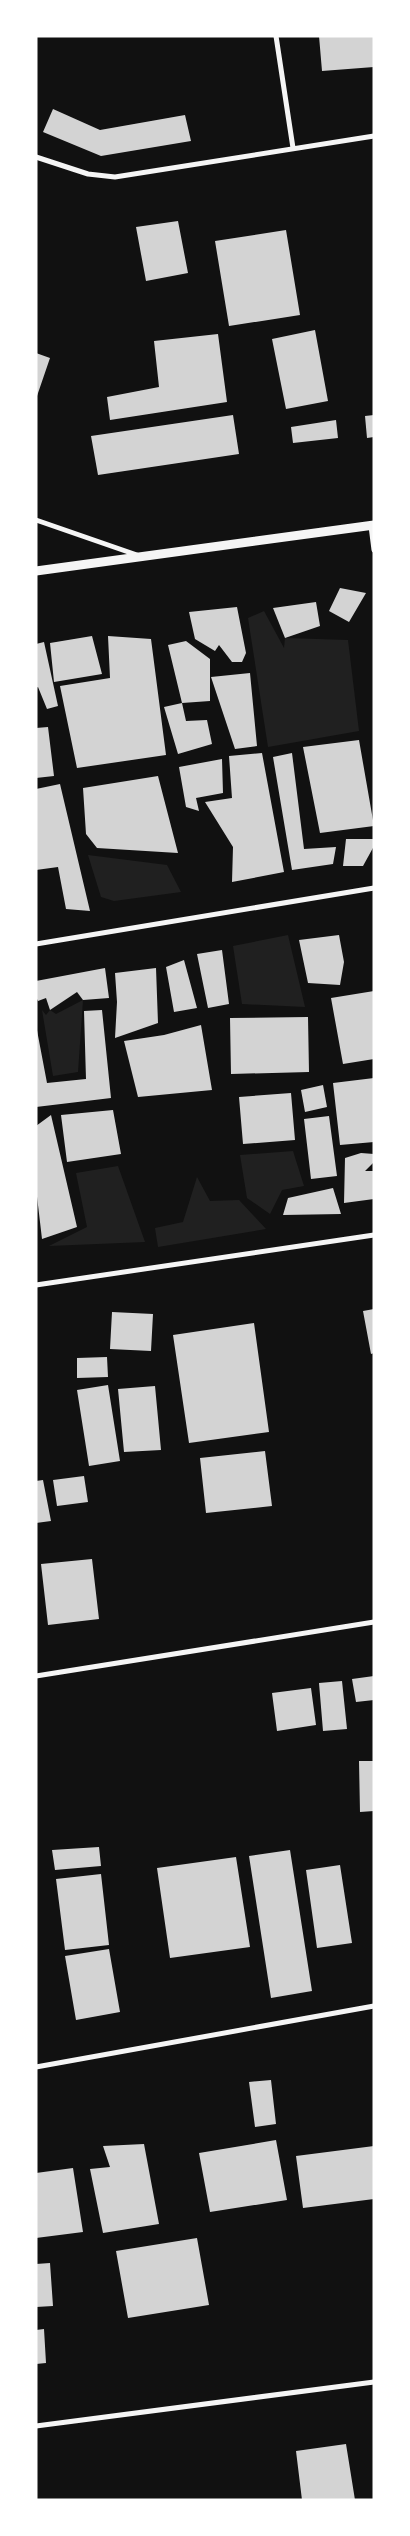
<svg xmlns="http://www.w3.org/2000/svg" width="410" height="2536" viewBox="0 0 410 2536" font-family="Bitter,serif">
<rect width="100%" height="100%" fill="#111"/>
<path fill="#202020" d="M264,611L284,648L285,638L348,640L359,731L268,747L248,618Z
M88,855L167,865L181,892L114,901L101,897Z
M288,935L305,1007L242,1004L233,946Z
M83,1000L78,1072L53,1076L42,1010L46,1015L50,1010L56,1014Z
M293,1151L304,1186L282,1190L270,1214L247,1198L240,1155Z
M118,1166L145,1242L49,1246L87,1227L76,1173Z
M197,1177L210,1201L239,1200L266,1229L158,1247L155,1228L183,1222Z"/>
<path fill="#d3d3d3" d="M319,36H374V67L322,71Z
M53,109L100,130L185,115L191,141L101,156L43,132Z
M178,221L188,273L146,281L136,227Z
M286,230L300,315L229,326L215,241Z
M315,330L328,401L286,409L272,339Z
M218,334L227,402L110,420L107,397L159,387L154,341Z
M36,353L50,358L37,396H36Z
M233,415L239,454L98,475L91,436Z
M374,415V437L367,438L365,416Z
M336,420L338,438L293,443L291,427Z
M340,588L366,593L349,622L329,611Z
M316,602L320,626L285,638L273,608Z
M237,607L246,653L242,662H232L219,645L215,651L195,639L189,612Z
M92,636L102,674L54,682L50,643Z
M108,636L151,639L166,755L77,768L60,686L110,678Z
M186,641L210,659V701L182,703L186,721L207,720L212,744L178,754L164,707L182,703L168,645Z
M44,642L58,706L47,709L38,687L36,688V644Z
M250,673L257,746L235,749L211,677Z
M48,727L54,776L36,778V728Z
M359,740L374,826L320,833L303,747Z
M262,753L284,872L232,882L233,847L205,802L232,798L229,756Z
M292,753L304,849L336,847L333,864L292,870L273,757Z
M222,759L223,793L196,798L199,811L186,807L179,767Z
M158,776L178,853L97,848L86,834L83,788Z
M60,784L90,911L66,909L58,867L36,870V789Z
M346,839H374V846L363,866H343Z
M339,935L344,962L340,985L308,983L299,940Z
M222,950L229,1004L208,1008L197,954Z
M184,960L197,1008L174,1012L166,967Z
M105,968L109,998L83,1000L77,992L50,1010L46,998L38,1001L36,997V981Z
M156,968L158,1023L115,1038L117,1002L115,973Z
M374,991V1059L343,1064L331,998Z
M102,1010L111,1098L36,1107V1025L47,1083L86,1079L84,1011Z
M308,1017L309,1072L231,1074L230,1018Z
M201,1025L212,1090L138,1097L124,1041L164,1035Z
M374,1078V1142L340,1145L333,1083Z
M323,1085L327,1107L305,1112L301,1090Z
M291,1093L295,1140L243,1144L239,1097Z
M113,1110L121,1154L67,1162L61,1115Z
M51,1115L77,1227L42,1239L36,1188V1126Z
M329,1116L337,1176L311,1179L304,1119Z
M361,1153L374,1154V1162L365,1171H374V1199L344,1203L345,1158Z
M333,1188L341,1214L283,1215L288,1198Z
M374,1309V1353L371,1354L363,1311Z
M112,1312L153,1314L151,1351L110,1349Z
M254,1323L269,1432L189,1443L173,1335Z
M107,1357L108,1377L77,1378V1358Z
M108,1385L120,1461L89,1466L77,1390Z
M155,1386L161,1450L124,1452L118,1389Z
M265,1451L272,1506L206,1513L200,1458Z
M84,1476L88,1502L57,1506L53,1480Z
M43,1480L51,1521L36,1523V1481Z
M92,1559L99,1619L48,1625L41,1564Z
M374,1676V1700L356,1702L352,1679Z
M342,1681L347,1729L323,1731L319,1683Z
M311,1688L316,1725L277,1731L272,1693Z
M359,1761H374V1811L360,1812Z
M99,1847L101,1866L55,1870L52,1850Z
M290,1850L312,1991L271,1998L249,1856Z
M236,1857L250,1947L170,1958L157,1868Z
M340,1865L352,1943L317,1948L306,1870Z
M101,1874L109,1945L65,1950L56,1879Z
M109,1949L120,2012L76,2020L65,1956Z
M271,2080L276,2124L255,2127L249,2082Z
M276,2140L287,2200L210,2212L199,2153Z
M144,2144L159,2224L103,2233L90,2169L110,2167L103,2146Z
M374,2146V2199L303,2208L296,2156Z
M73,2168L83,2232L36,2238V2173Z
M197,2238L209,2305L128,2318L116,2251Z
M50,2263L53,2306L36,2307V2264Z
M44,2329L46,2363L36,2364V2330Z
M346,2444L355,2500H302L296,2451Z"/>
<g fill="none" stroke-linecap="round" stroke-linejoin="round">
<path stroke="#f5f5f5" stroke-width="5" d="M276,36L293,148
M36,157L88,174L115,177L374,136
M36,520L137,555
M371,526L374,550
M36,944L374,888
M36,1285L374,1235
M36,1676L374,1622
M36,2067L374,2006
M36,2426L374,2382"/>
<path stroke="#f5f5f5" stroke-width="9" d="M36,571L374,525"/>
</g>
<rect width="410" height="2536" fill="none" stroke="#ffffff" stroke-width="75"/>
</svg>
